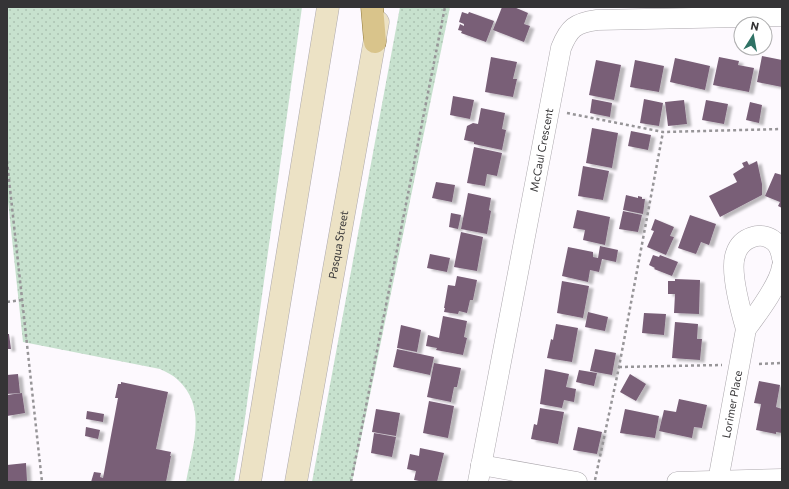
<svg xmlns="http://www.w3.org/2000/svg" width="789" height="489" viewBox="0 0 789 489" font-family="Commissioner,sans-serif">
<defs>
<pattern id="grass-dots" width="8" height="8" patternUnits="userSpaceOnUse"><rect width="8" height="8" fill="#c7e1ce"/><path d="M2 2h.1M6 6h.1" fill="none" stroke="#acc2b2" stroke-width="1.8" stroke-linecap="round"/></pattern>
<filter id="shadow"><feDropShadow dx="4.5" dy="2.5" stdDeviation="1" flood-color="#0004"/></filter>
</defs>
<rect width="100%" height="100%" fill="#fdf9fe"/>
<path fill="url(#grass-dots)" d="M7,7H302L244,425L234,482H186C192,447 208,408 178,380C173,375 166,372 160,369L23,342L7,192Z
M400,7H450L352,482H312Z"/>
<path fill="#795f77" filter="url(#shadow)" d="M502,7H514L528,13L524,24L530,26L524,42L493,30Z
M462,12L468,14L469,12L494,21L486,42L461,33L462,31L458,30L460,24L464,26V24L459,22Z
M762,56L782,60V87L757,82Z
M491,57L517,62L513,79H517L513,97L485,92Z
M719,57L739,61L738,65L754,68L749,92L713,85Z
M675,58L710,66L705,90L670,82Z
M596,60L621,65L614,100L589,95Z
M635,60L664,66L659,92L630,87Z
M453,96L474,100L470,119L450,115Z
M592,99L612,103L610,117L590,113Z
M644,99L663,103L659,126L640,123Z
M684,100L687,124L668,126L665,102Z
M706,100L728,104L724,124L702,120Z
M750,102L762,105L759,123L746,120Z
M481,108L505,113L502,129L506,130L502,150L474,144V142L464,140L467,126L473,123L478,124Z
M592,128L618,133L612,168L586,163Z
M631,131L651,135L648,150L628,146Z
M474,147L502,153L497,176L487,174L485,186L467,183Z
M747,161L749,165L757,161L762,184V195L720,217L709,196L737,182L733,174L744,167L742,163Z
M583,166L609,171L603,200L578,196Z
M775,173L782,175V208L778,206L780,202L765,196Z
M436,182L455,185L452,202L432,198Z
M468,193L491,198L489,210L491,211L487,234L461,229Z
M626,195L638,198V196L642,197V199H645L643,214L623,210Z
M577,210L610,217L605,245L583,240L585,230L573,228Z
M623,211L642,215L638,232L619,229Z
M451,213L461,215L458,229L449,227Z
M690,215L716,224L709,245L701,242L696,254L678,248Z
M655,219L674,227L670,236L674,237L666,255L647,247L654,231L651,230Z
M461,232L483,237L477,271L454,267Z
M600,246L618,250L616,262L602,259L599,272L590,270L588,282L562,276L568,247L593,252V257L598,258Z
M430,254L450,258L447,272L427,268Z
M653,255L659,257L660,255L678,262L672,276L654,269L655,268L649,265Z
M457,276L477,280L473,300H470L467,313L459,311L458,314L444,312L445,308H444L448,285L455,286Z
M675,279L700,280L699,314L674,313L675,294H668V281H675Z
M562,281L589,286L583,318L557,313Z
M588,312L608,317L605,331L585,327Z
M644,313L666,314L664,335L642,333Z
M443,316L467,321L464,337L467,338L463,355L436,350L437,348L426,346L428,335L439,338Z
M675,322L698,324L697,339H702L700,360L672,358Z
M556,324L578,328L572,362L547,358L551,339L553,340Z
M401,325L421,330L417,352L397,348Z
M7,334H9L11,349H7Z
M397,349L434,357L430,375L393,367Z
M595,349L616,353L612,375L590,371Z
M434,363L461,368L457,387H454L451,402L427,397Z
M545,369L569,374L566,387L576,389L574,402L564,400L562,408L540,404Z
M579,370L597,373L594,386L576,382Z
M18,374L20,393L7,394V375Z
M630,374L646,384L636,401L620,392Z
M759,381L780,385L776,407L782,409V433L776,432V434L756,430L761,404L754,403Z
M121,382L168,392L156,449L171,452L170,456H171L166,482H102L99,481V482H91L94,472L101,473L100,477L103,478L118,398H115L118,384H121Z
M22,393L25,413L7,416V395Z
M679,399L707,405L702,428L694,427L692,438L659,431L664,410L676,412Z
M429,401L454,406L448,438L423,433Z
M540,408L564,412L558,444L531,439L534,424L537,425Z
M376,409L400,413L396,436L372,432Z
M625,409L659,416L655,438L620,433Z
M87,411L104,414L103,422L86,419Z
M86,427L100,430L98,439L85,436Z
M578,427L602,432L597,454L573,450Z
M374,433L396,437L392,457L371,453Z
M420,448L444,453L437,482H424L414,480L416,471L407,469L410,454L419,456Z
M26,463L27,481L7,482V465Z"/>
<g fill="none" stroke-linecap="round" stroke-linejoin="round">
<defs>
<g id="minor">
<path d="M746,329C741,312 729,269 736,253C741,238 761,230 774,241C779,245 781,252 782,258"/>
<path d="M481,465L577,482"/>
<path id="s1" d="M718,481L746,329C757,314 780,284 782,266"/>
<path id="s2" d="M478,482L561,48C569,28 575,23 597,20L782,16"/>
<path d="M677,482L782,479"/>
</g>
<g id="secondary">
<path d="M250,482L328,7"/>
<path id="s3" d="M296,482L378,22"/>
</g>
<path id="primary" d="M372,7L375,42"/>
</defs>
<use href="#minor" stroke="#aca8ad" stroke-width="21"/>
<use href="#secondary" stroke="#aca8ad" stroke-width="23"/>
<use href="#primary" stroke="#8f783b" stroke-width="23"/>
<path stroke="#979598" stroke-width="2.5" stroke-dasharray="3 3" stroke-linecap="butt" d="M567,113L663,132L782,129
M7,161L42,482
M7,302L22,300
M759,364L782,363
M619,367L722,365
M595,480L619,367L663,132
M351,482L445,7"/>
<use href="#minor" stroke="#fff" stroke-width="20"/>
<use href="#secondary" stroke="#ece2c5" stroke-width="22"/>
<use href="#primary" stroke="#d9c48b" stroke-width="22"/>
</g>
<g text-anchor="middle" stroke-width="4" stroke-linejoin="round" paint-order="stroke">
<g font-size="11" fill="#353436" stroke="#fff">
<text dy="4" stroke="none"><textPath href="#s2" startOffset="338">McCaul Crescent</textPath></text>
<text dy="4" stroke="none"><textPath href="#s3" startOffset="241">Pasqua Street</textPath></text>
<text dy="4" stroke="none"><textPath href="#s1" startOffset="78">Lorimer Place</textPath></text>
</g>
</g>
<rect width="789" height="489" fill="none" stroke="#353436" stroke-width="16"/>
<g transform="translate(753 36) rotate(11)"><circle r="19" fill="#ffffff" stroke="#aeaeaf"/>
<path d="M0-3L7 15L0 10L-7 15Z" fill="#2f7265"/>
<text y="-6" font-size="11" font-weight="bold" text-anchor="middle" fill="#353436">N</text>
</g>
</svg>
